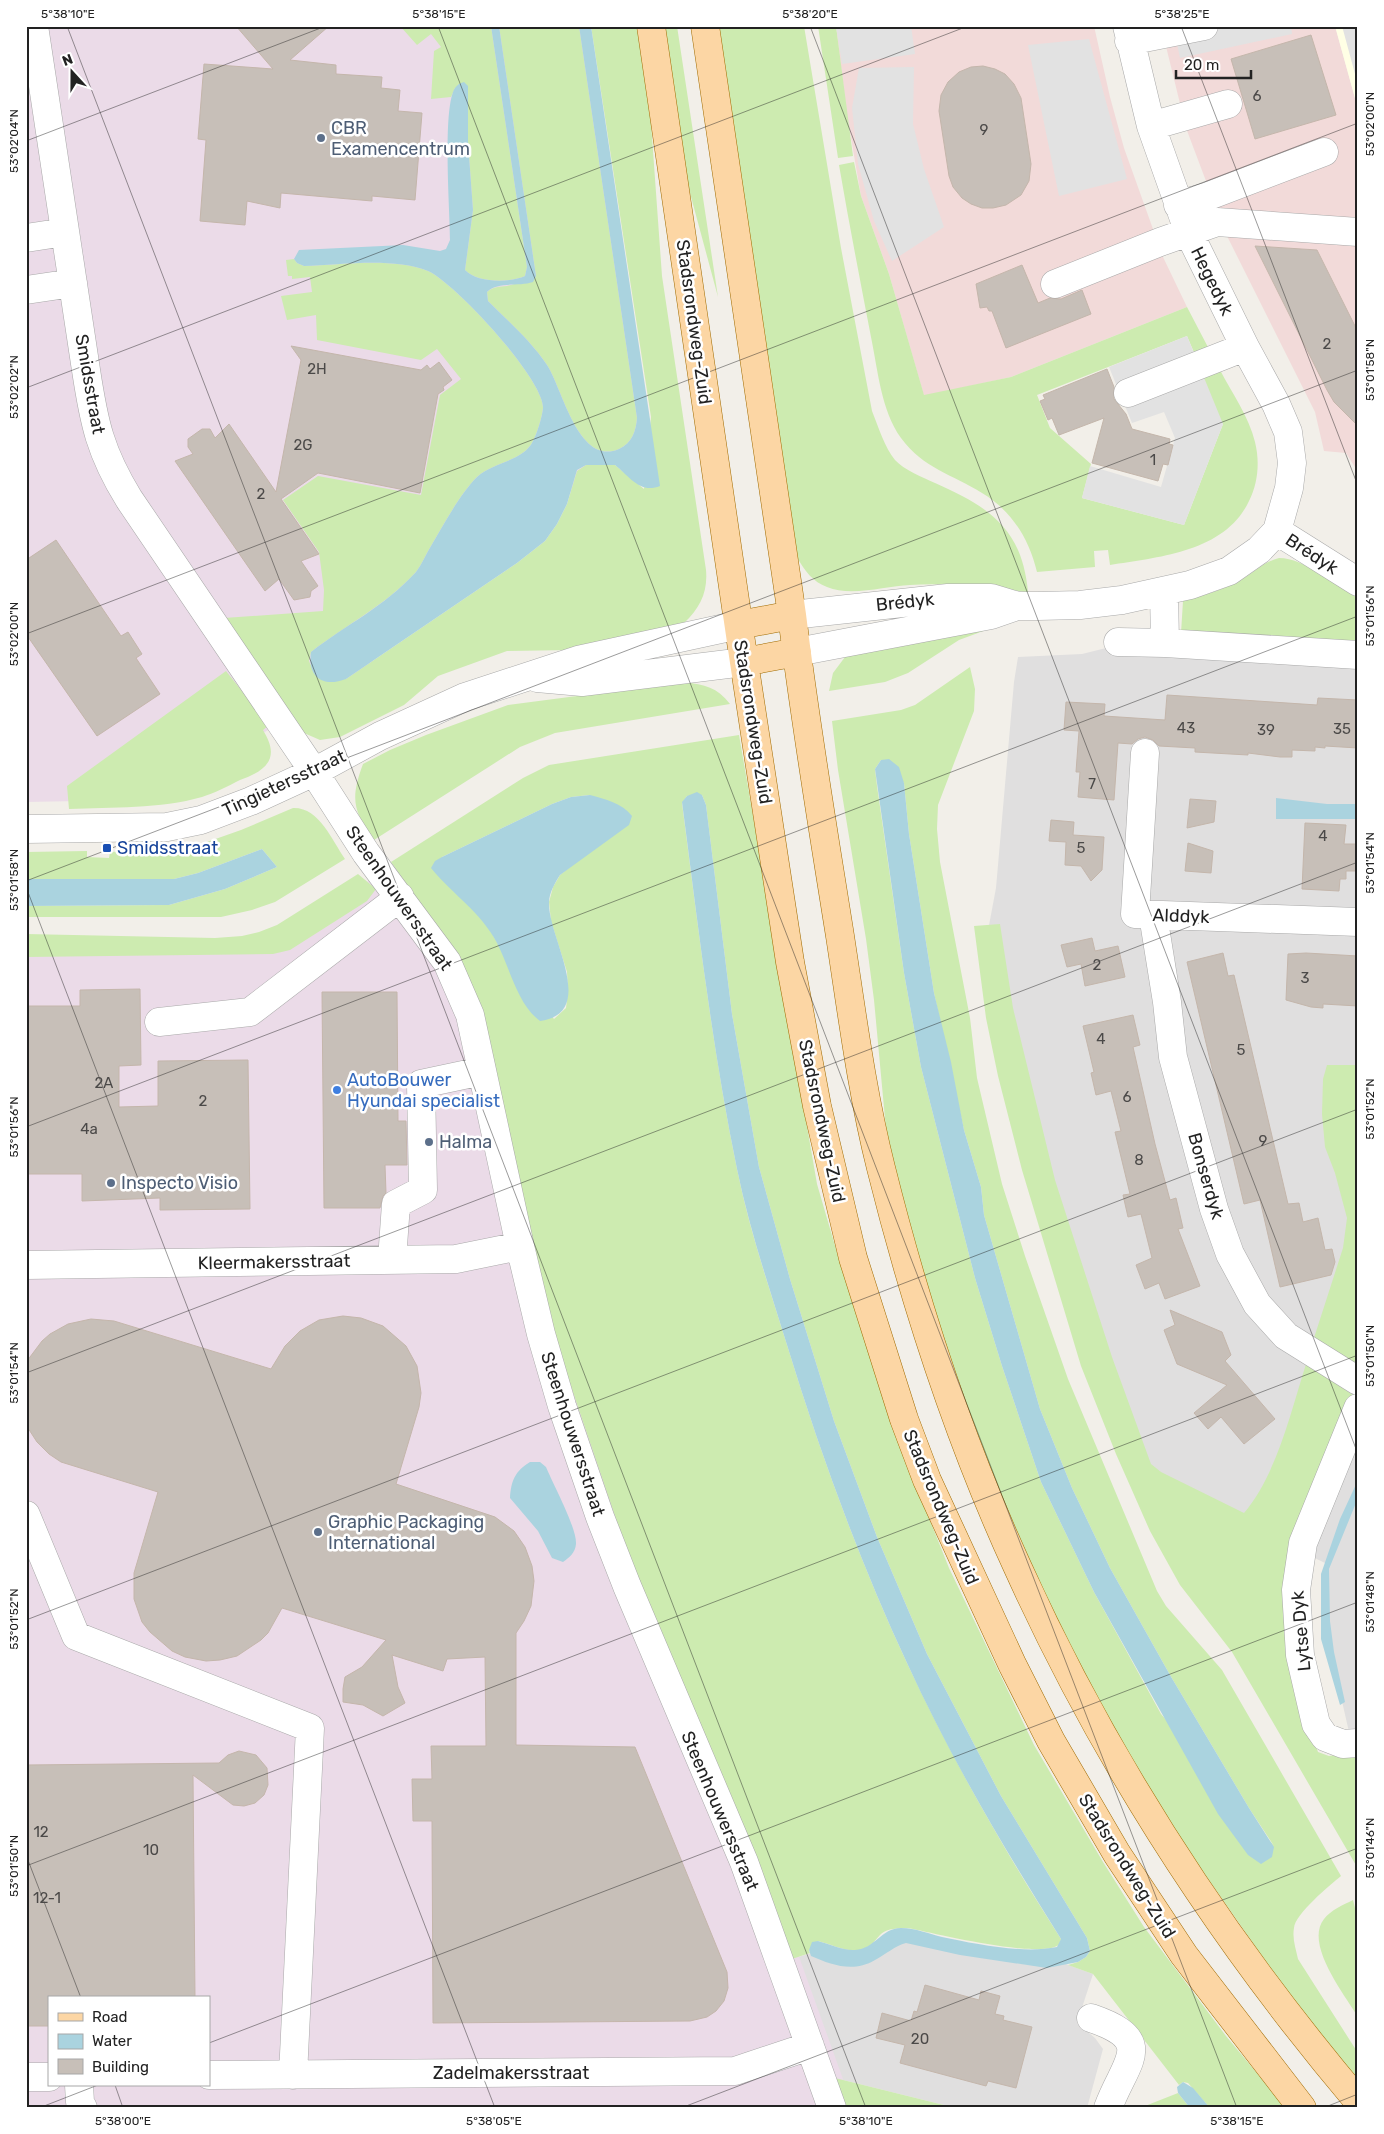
<svg xmlns="http://www.w3.org/2000/svg" width="1384" height="2134" viewBox="0 0 1384 2134" font-family="Rubik,sans-serif">
<rect width="100%" height="100%" fill="#f2efe9"/>
<path fill="#e0dfdf" d="M1106,648L1358,663V1731L1349,1732L1331,1653L1327,1564L1144,1474L1042,1183L987,936L996,888L1014,682L1018,657L1082,654Z
M897,1938L1055,1960L1093,1974L1077,2023L1095,2038L1103,2049L1087,2108H956L835,2078L792,1959L817,1951Z"/>
<path fill="#f2dad9" d="M836,26H1094L1110,97L1124,148L1163,257L1187,307L1011,377L924,396L889,274L861,196L847,115Z
M1161,26H1335L1358,109V472L1346,453L1324,451L1315,412L1226,234L1186,128Z"/>
<path fill="#ebdbe8" fill-rule="evenodd" d="M26,26H586L647,427L345,684L240,747L79,801L26,802Z
M408,855L528,1030L797,1951L853,2107L856,2108H26V944L248,945L305,922ZM49,1998H209V2085H49Z"/>
<path fill="#ffffe5" d="M1335,26H1358V109Z"/>
<path fill="#cdebb0" fill-rule="evenodd" d="M400,26H491L527,267L525,276C510,283 477,283 465,270L473,210L468,142V86L455,88L451,97L431,99L434,51L441,47L431,34L417,45Z
M499,26H579L637,418C636,431 632,443 619,449C578,467 562,387 547,365C531,341 508,321 488,301L487,292C494,286 499,287 507,286C517,284 526,279 536,276Z
M591,26H637L651,123L662,276L706,570C708,592 700,608 684,623L571,650L507,651L438,676L404,705L340,737L320,740L304,733L224,618L323,611L324,590L319,552L283,500L318,476L421,495L440,395L461,379L437,349L421,360L317,340L316,315L287,320L281,296L312,292L310,277L292,279V276H288L286,260L294,259L297,263L304,266C341,265 393,257 428,271C454,282 544,379 543,408C542,418 537,433 533,441C523,462 494,461 477,477C460,494 444,524 431,546C426,554 422,564 416,572C385,606 347,624 311,652L309,661L314,673L346,679L517,563L545,541L557,524L567,504L577,471L586,465H615L644,489L651,417Z
M658,26H677L718,297L676,141Z
M715,26H804L841,248L872,411C878,426 885,448 895,460C904,470 922,477 935,483C989,507 1022,528 1028,592C991,588 947,582 910,585C886,586 851,597 827,587C813,582 805,571 798,559Z
M818,26H836L853,156L838,158Z
M854,162L861,196L889,274L924,395L1011,377L1187,307L1210,351L1196,357L1187,336L1037,395L1050,428L1091,464L1082,498L1184,525L1223,424L1186,383L1220,370C1232,393 1249,417 1255,442C1260,462 1258,483 1249,501C1225,552 1159,557 1110,565L1108,550L1094,551L1095,567L1037,572C1029,539 1012,511 982,493C952,474 924,469 901,438C881,410 878,371 871,337C860,280 849,223 839,165Z
M1279,558C1305,558 1334,585 1358,598V648L1181,633L1183,601C1203,595 1224,590 1242,579C1255,572 1263,562 1279,558Z
M985,622L986,630L959,640L908,673L885,682L829,691L833,673L845,657Z
M970,667L975,689L974,711L938,805L937,829L940,862L970,1018L977,1078L1002,1184L1025,1256L1068,1379L1157,1591L1166,1606L1222,1670L1341,1876C1330,1885 1295,1914 1294,1928C1292,1939 1296,1949 1298,1959L1358,2053V2083L1304,2016L1151,1797L1041,1591L996,1484L937,1324L893,1172L886,1129L874,1000L866,939L838,770L832,721L901,710L915,705ZM881,760L904,783L909,834L934,993L964,1130L981,1187L984,1215L1040,1409L1072,1488L1110,1568L1170,1675L1249,1808L1274,1846L1161,1714L1094,1592L1041,1482L1002,1366L975,1278L921,1067L904,973L877,786L875,769Z
M226,671L269,725L263,730C268,739 273,748 270,758C266,770 251,776 240,780C228,786 215,793 202,797C160,809 112,807 69,809L67,786Z
M684,682C705,685 717,687 730,704L555,733L520,747L374,840C353,811 350,799 363,764L390,750L426,735L508,705Z
M739,735L817,1184L838,1256L913,1478L949,1568L1034,1745L1103,1862L1144,1927L1226,2036L1286,2108H1210L1188,2083L1183,2082L1179,2085L1093,1974L1068,1965L1078,1962L1086,1957L1090,1951L1087,1938L1001,1796L927,1654L877,1537L834,1421L790,1279L759,1167L732,1014L706,805L702,795L687,796L682,803C698,925 712,1048 737,1169C749,1229 769,1287 787,1345C820,1453 859,1560 907,1663C951,1757 1005,1852 1061,1939L1060,1944C1044,1960 937,1934 913,1929C904,1927 886,1928 880,1935C874,1942 869,1948 859,1950C846,1952 830,1944 818,1941L809,1950L810,1953L792,1959L636,1578L559,1351L530,1244L507,1120L486,1033L435,925L391,862L523,778L549,765ZM590,795L571,866L560,875L553,887L549,902L551,921L567,972L568,992L566,1008L554,1019L498,944L487,925L470,905L442,857L552,804L571,797Z
M293,808C319,807 332,840 345,859L275,902L252,910L221,917H26V906L169,905L225,889L277,867L262,849L198,873L174,879H26V852L87,851V857L109,858L110,852L190,848L241,830Z
M358,874L376,889L367,901L290,950L273,954L26,957V934L215,938L242,936L259,932L277,925Z
M1000,924L1013,1008L1055,1180L1112,1357L1151,1464L1161,1472L1244,1513C1277,1474 1291,1411 1306,1364L1353,1395L1285,1602L1284,1629L1298,1696L1318,1752L1329,1756L1358,1751L1357,1867L1232,1652L1180,1585L1150,1531L1116,1454L1081,1366L1022,1170L998,1076L986,1018L974,926Z
M1327,1065H1358V1369L1313,1341L1343,1248L1347,1218L1335,1173L1325,1147L1322,1114L1323,1079Z
M1353,1900L1358,1920V2017C1345,1995 1304,1944 1324,1919C1331,1910 1343,1905 1353,1900Z
M835,2078L956,2108H846Z
M1178,2093L1190,2108H1144L1145,2106Z"/>
<path fill="#e2e2e2" d="M836,26H911L915,54L842,64Z
M1165,26H1291L1292,34L1180,58L1176,39Z
M1342,26H1358V85Z
M1089,39L1127,179L1059,196L1028,45Z
M914,67L913,124L924,169L944,227L892,261L874,221L858,164L852,108L859,68Z
M1187,336L1223,424L1184,525L1082,498L1090,466L1161,487L1175,438L1164,412L1132,423L1109,367Z"/>
<path fill="#aad3df" d="M491,26H499L536,276L533,282C519,287 498,281 487,292L488,301C508,321 531,341 547,365C562,387 578,467 619,449C632,443 636,431 637,418L579,26H591L660,486C640,494 630,477 615,465H586L577,470L567,504L557,524L545,541L517,563L346,679C323,688 307,677 311,652C347,624 384,607 416,572C422,564 426,554 431,546C444,524 460,494 477,477C494,461 523,462 533,441C537,433 542,418 543,408C544,379 454,282 428,271C393,257 341,265 304,266L297,263L294,259L299,250L403,245L440,251L446,249L450,240C450,211 442,108 455,88C457,85 460,83 464,82L468,86V142L473,210L465,270C477,283 510,283 525,276L527,267Z
M889,759L899,767L904,783L909,834L934,993L951,1062L964,1130L981,1187L984,1215L1040,1409L1072,1488L1110,1568L1170,1675L1249,1808L1274,1847L1272,1857L1261,1864L1248,1855L1218,1814L1094,1592L1041,1482L1002,1366L975,1278L921,1067L904,973L875,769L881,760Z
M697,792L702,795L706,805L732,1014L759,1167L790,1279L834,1421L877,1537L927,1654L1001,1796L1087,1938L1090,1951L1086,1957L1078,1962L1047,1968L960,1955L906,1943C895,1946 886,1954 875,1960C853,1973 832,1965 811,1956L809,1950L812,1942L818,1941C829,1944 844,1951 855,1950C875,1949 881,1928 901,1928C916,1928 929,1934 942,1937C976,1944 1023,1954 1057,1947L1061,1939C1005,1850 951,1759 907,1663C859,1560 820,1453 787,1345C769,1287 749,1228 737,1169C712,1048 698,925 682,802L687,796Z
M590,795C605,799 622,803 632,816L629,825L560,875C555,883 549,893 549,903C548,937 599,1013 540,1021C517,1004 510,968 497,943C481,912 453,895 431,868L435,861L442,857L552,804L571,797Z
M1276,798L1327,804H1358V819H1276Z
M262,849L277,867L225,889L169,905L26,906V879H174L198,873Z
M530,1462H540L546,1467C553,1484 577,1528 576,1544C575,1553 570,1557 563,1562L552,1558L538,1531L510,1498C511,1481 515,1471 530,1462Z
M1358,1480V1498L1329,1569L1330,1621L1334,1652L1345,1702L1340,1705L1321,1639V1574L1340,1519Z
M1183,2082L1193,2088L1210,2108H1190L1178,2093L1177,2087Z"/>
<path fill="#c7bfb8" stroke="#c4b6ab" d="M236,26H329L290,60L336,65V74L382,77L381,88L400,90L398,111L422,113L415,200L372,196V201L281,193L280,208L247,201L245,225L200,221L206,140L198,139L204,64L273,69Z
M1311,35L1336,115L1255,139L1231,59Z
M971,67L983,66L995,69L1005,74L1014,84L1021,98L1031,164L1029,181L1021,195L1006,205L993,208H982L971,204L962,198L953,187L949,176L939,111L941,95L948,82L959,72Z
M1255,246L1317,250L1358,332V426L1334,402L1327,390Z
M1022,265L1038,303L1050,298L1061,299L1082,290L1091,314L1006,348L992,311H989L987,307L980,308L976,284Z
M291,346L421,370L427,365L430,369L439,362L452,380L443,387L444,390L438,394L420,493L318,473L281,499L319,554L301,561L318,586L311,591L310,597L294,600L279,579L265,591L175,461L193,454L188,447V439L202,429H210L215,438L229,424L276,492L301,360Z
M1107,369L1114,387V399L1126,414L1132,429L1170,439L1169,444L1173,445L1168,465L1163,464L1158,481L1092,463L1104,418L1059,435L1052,418L1048,420L1040,401L1045,399L1043,395Z
M56,540L121,636L128,632L142,654L136,658L160,694L97,736L26,634V560Z
M1167,695L1317,705L1318,698L1358,700V748L1325,746V748L1315,747V751L1292,750V757H1280L1248,753V755L1195,752V748L1159,746L1153,740L1145,737L1138,739L1132,744L1118,743L1114,800L1078,797L1080,772H1076L1079,731L1064,730L1066,702L1105,704L1104,716L1165,720Z
M1190,799L1216,801L1214,822L1187,828Z
M1051,820L1074,822L1073,835L1104,837L1102,870L1091,881L1081,866L1065,865L1066,842L1049,841Z
M1305,823L1346,825L1344,844H1358V871H1346V879H1340L1339,891L1302,889Z
M1188,843L1213,851L1211,873L1185,871Z
M1092,938L1095,951L1118,946L1125,977L1085,986L1081,964L1067,967L1061,945Z
M1223,953L1228,976L1234,975L1288,1204L1299,1203L1303,1222L1318,1218L1325,1250L1332,1249L1335,1262L1331,1275L1280,1287L1260,1200L1244,1204L1187,962Z
M1306,953L1358,956V1006L1323,1004V1008L1311,1007L1286,1000L1288,954Z
M140,989L141,1065L119,1066V1107L158,1106V1061L248,1060L250,1209L160,1210V1198L82,1201V1174H26V1006H80V990Z
M322,992H397L398,1121H406L407,1165H385L386,1193L383,1196L380,1208H324Z
M1133,1015L1140,1045L1133,1047L1155,1144L1170,1200L1176,1198L1183,1228L1178,1229L1200,1286L1165,1299L1159,1283L1145,1289L1136,1265L1152,1258L1141,1214L1128,1217L1123,1195L1130,1194L1115,1132L1121,1131L1111,1091L1096,1095L1091,1073L1094,1072L1083,1026Z
M1170,1310L1222,1332L1231,1355L1225,1361L1275,1419L1244,1444L1221,1417L1208,1429L1194,1413L1227,1385L1177,1364L1164,1330L1175,1325Z
M343,1316L361,1318L383,1326L406,1346L417,1366L421,1393L419,1407L396,1484L495,1517L514,1531L525,1547L532,1566L534,1581L531,1606L524,1621L516,1633V1745L635,1747L727,1972L728,1988L724,2001L716,2011L707,2017L690,2021L433,2023L432,1821H413L412,1779H432L431,1746H486L485,1657L447,1659L443,1671L392,1655L398,1687L405,1703L383,1716L363,1705L343,1702V1689L345,1677L362,1667L386,1640L282,1608L268,1633L261,1640L237,1656L220,1660L206,1661L185,1657L172,1651L150,1632L142,1622L134,1599V1573L158,1492L61,1462L49,1454L37,1442L26,1425L27,1361L42,1341L50,1334L68,1324L91,1319L114,1321L271,1369L285,1346L300,1331L319,1320Z
M239,1751L256,1755L267,1768L268,1785L264,1795L255,1803L244,1806L233,1805L193,1775L195,1998H49V2026H26V1765L219,1763L228,1755Z
M925,1985L979,2000L981,1991L1000,1996L995,2014L1004,2016L1003,2020L1032,2027L1016,2088L988,2081L986,2086L900,2063L905,2045L876,2038L882,2013L911,2021L914,2011L917,2012Z"/>
<g fill="none" stroke-linecap="round" stroke-linejoin="round">
<defs>
<path id="minor" d="M34,26L86,370C94,423 100,452 129,499L314,772L366,853L447,962L470,1015L520,1246L541,1334L562,1406L600,1517L627,1586L744,1862L832,2108
M1129,41L1204,26
M1151,126L1228,104
M1178,205L1206,197L1324,152
M26,238L65,232
M1055,284L1160,242L1217,222L1358,232
M26,290L73,283
M1128,393L1245,347
M1277,531L1358,582
M1164,591L1165,643L1358,655
M792,615L948,598H991L1018,606H1038L1080,605L1122,600L1190,585L1229,571L1259,550L1277,531L1289,488L1292,463L1288,432L1276,404L1245,347L1189,233L1151,126L1127,26
M1118,642L1165,643
M797,652L991,615L1014,607
M537,678L582,682L744,662
M1145,753L1135,914L1358,922
M26,829L167,827L201,820L251,801L314,772L380,736L465,697L578,660L739,625
M1153,915L1167,1002L1173,1057L1214,1209L1230,1254L1257,1304L1286,1336L1358,1381
M159,1022L250,1012L400,897
M392,1260L396,1204L423,1190L421,1084L482,1071
M26,1265L456,1259L520,1246
M1358,1408L1303,1543L1296,1590L1300,1655L1316,1724L1325,1737L1343,1744L1358,1743
M26,1515L76,1636L310,1728L293,2075
M1091,2018C1158,2041 1125,2061 1108,2108
M209,2075L735,2071L810,2046
M26,2077H49
M79,2085L80,2102L83,2108"/>
<path id="major" d="M651,26L744,662L790,962L817,1106L853,1258L904,1419L927,1480L1012,1664L1051,1741L1117,1854L1184,1955L1302,2108
M705,26L792,615C805,723 823,829 840,936C852,1014 862,1093 881,1168C915,1304 959,1440 1018,1568C1105,1760 1222,1940 1358,2101
M739,625L792,615
M744,662L797,652"/>
</defs>
<use href="#minor" stroke="#a9a9a9" stroke-width="29"/>
<use href="#major" stroke="#a06b00" stroke-width="29"/>
<use href="#minor" stroke="#fff" stroke-width="28"/>
<use href="#major" stroke="#fcd6a4" stroke-width="28"/>
</g>
<path fill="none" stroke="#222" stroke-width="1" stroke-opacity="0.45" d="M67,26L866,2108M438,26L1237,2108M810,26L1358,1454M1181,26L1358,486M26,141L326,26M26,388L968,26M26,634L1358,123M26,881L1358,370M26,887L495,2108M26,1127L1358,616M26,1373L1358,862M26,1620L1358,1109M26,1855L81,1998M26,1866L1358,1355M209,2043L1358,1602M115,2085L123,2108M39,2108L98,2085M681,2108L1358,1848M1323,2108L1358,2094"/>
<g fill="#5c6f8a" stroke="#fff" stroke-width="2">
<circle cx="321" cy="138" r="5"/>
<circle cx="429" cy="1142" r="5"/>
<circle cx="111" cy="1183" r="5"/>
<circle cx="318" cy="1532" r="5"/>
</g>
<rect fill="#1a4fb4" stroke="#fff" stroke-width="2" x="102" y="843" width="10" height="10" rx="2.5"/>
<circle fill="#3f7fe0" stroke="#fff" stroke-width="2" cx="337" cy="1090" r="5"/>
<g text-anchor="middle" stroke-width="5" stroke-linejoin="round" paint-order="stroke">
<g font-size="15" fill="#4b4948">
<text x="1257" y="101">6</text>
<text x="984" y="135">9</text>
<text x="1327" y="349">2</text>
<text x="317" y="374">2H</text>
<text x="303" y="450">2G</text>
<text x="1153" y="465">1</text>
<text x="261" y="499">2</text>
<text x="1186" y="733">43</text>
<text x="1342" y="734">35</text>
<text x="1266" y="735">39</text>
<text x="1092" y="789">7</text>
<text x="1323" y="841">4</text>
<text x="1081" y="853">5</text>
<text x="1097" y="970">2</text>
<text x="1305" y="983">3</text>
<text x="1101" y="1044">4</text>
<text x="1241" y="1055">5</text>
<text x="104" y="1088">2A</text>
<text x="1127" y="1102">6</text>
<text x="203" y="1106">2</text>
<text x="89" y="1134">4a</text>
<text x="1263" y="1146">9</text>
<text x="1139" y="1165">8</text>
<text x="41" y="1837">12</text>
<text x="151" y="1855">10</text>
<text x="47" y="1903">12-1</text>
<text x="920" y="2044">20</text>
</g>
<g font-size="18" fill="#4e5e75" stroke="#fff" text-anchor="start">
<text x="331" y="134">CBR<tspan x="331" dy="21">Examencentrum</tspan></text>
<text x="439" y="1148">Halma</text>
<text x="121" y="1189">Inspecto Visio</text>
<text x="328" y="1528">Graphic Packaging<tspan x="328" dy="21">International</tspan></text>
</g>
<g font-size="18" fill="#222" stroke="#fff">
<text transform="translate(1212 281) rotate(64)" y="6">Hegedyk</text>
<text transform="translate(694 322) rotate(82)" y="6">Stadsrondweg-Zuid</text>
<text transform="translate(90 384) rotate(80)" y="6">Smidsstraat</text>
<text transform="translate(1312 554) rotate(33)" y="6">Brédyk</text>
<text transform="translate(905 602) rotate(-6)" y="6">Brédyk</text>
<text transform="translate(753 722) rotate(81)" y="6">Stadsrondweg-Zuid</text>
<text transform="translate(284 783) rotate(-25)" y="6">Tingietersstraat</text>
<text transform="translate(399 898) rotate(55)" y="6">Steenhouwersstraat</text>
<text transform="translate(1181 916) rotate(2)" y="6">Alddyk</text>
<text transform="translate(822 1121) rotate(78)" y="6">Stadsrondweg-Zuid</text>
<text transform="translate(1206 1176) rotate(74)" y="6">Bonserdyk</text>
<text transform="translate(274 1262) rotate(-1)" y="6">Kleermakersstraat</text>
<text transform="translate(573 1434) rotate(72)" y="6">Steenhouwersstraat</text>
<text transform="translate(941 1507) rotate(67)" y="6">Stadsrondweg-Zuid</text>
<text transform="translate(1301 1631) rotate(-95)" y="6">Lytse Dyk</text>
<text transform="translate(720 1811) rotate(67)" y="6">Steenhouwersstraat</text>
<text transform="translate(1127 1866) rotate(58)" y="6">Stadsrondweg-Zuid</text>
<text x="511" y="2079">Zadelmakersstraat</text>
</g>
<g font-size="18" fill="#164399" stroke="#fff" text-anchor="start">
<text x="117" y="854">Smidsstraat</text>
</g>
<g font-size="18" fill="#366cbe" stroke="#fff" text-anchor="start">
<text x="347" y="1086">AutoBouwer<tspan x="347" dy="21">Hyundai specialist</tspan></text>
</g>
</g>
<rect width="1384" height="2134" fill="none" stroke="#ffffff" stroke-width="55"/>
<rect x="48" y="1996" width="162" height="90" fill="#ffffff" stroke="#a7a7a7"/>
<rect x="58" y="2013" width="25" height="8" fill="#fcd6a4" stroke="#a7a7a7"/>
<text x="92" y="2022" font-size="15" fill="#222222">Road</text>
<rect x="58" y="2034" width="25" height="15" fill="#aad3df" stroke="#a7a7a7"/>
<text x="92" y="2046" font-size="15" fill="#222222">Water</text>
<rect x="58" y="2059" width="25" height="15" fill="#c7bfb8" stroke="#a7a7a7"/>
<text x="92" y="2072" font-size="15" fill="#222222">Building</text>
<g transform="translate(72 72) rotate(339)" stroke="#ffffff" stroke-width="4" paint-order="stroke">
<path d="M0-4L9 19L0 12L-9 19Z" fill="#222222"/>
<text y="-8" font-size="14" font-weight="bold" text-anchor="middle" fill="#222222">N</text>
</g>
<path d="M1176 70v8h75v-8" fill="none" stroke="#222222" stroke-width="2.5"/>
<text x="1184" y="70" font-size="15" fill="#222222" stroke="#ffffff" stroke-width="4" paint-order="stroke">20 m</text>
<rect x="28" y="28" width="1328" height="2078" fill="none" stroke="#222" stroke-width="2"/>
<g font-size="12" text-anchor="middle" fill="#222">
<text x="68" y="18">5°38'10"E</text>
<text x="439" y="18">5°38'15"E</text>
<text x="810" y="18">5°38'20"E</text>
<text x="1182" y="18">5°38'25"E</text>
<text transform="translate(1370 124) rotate(-90)" y="4">53°02'00"N</text>
<text transform="translate(14 141) rotate(-90)" y="4">53°02'04"N</text>
<text transform="translate(1370 370) rotate(-90)" y="4">53°01'58"N</text>
<text transform="translate(14 387) rotate(-90)" y="4">53°02'02"N</text>
<text transform="translate(1370 616) rotate(-90)" y="4">53°01'56"N</text>
<text transform="translate(14 634) rotate(-90)" y="4">53°02'00"N</text>
<text transform="translate(1370 863) rotate(-90)" y="4">53°01'54"N</text>
<text transform="translate(14 880) rotate(-90)" y="4">53°01'58"N</text>
<text transform="translate(1370 1109) rotate(-90)" y="4">53°01'52"N</text>
<text transform="translate(14 1127) rotate(-90)" y="4">53°01'56"N</text>
<text transform="translate(1370 1356) rotate(-90)" y="4">53°01'50"N</text>
<text transform="translate(14 1373) rotate(-90)" y="4">53°01'54"N</text>
<text transform="translate(1370 1602) rotate(-90)" y="4">53°01'48"N</text>
<text transform="translate(14 1619) rotate(-90)" y="4">53°01'52"N</text>
<text transform="translate(1370 1848) rotate(-90)" y="4">53°01'46"N</text>
<text transform="translate(14 1866) rotate(-90)" y="4">53°01'50"N</text>
<text x="123" y="2125">5°38'00"E</text>
<text x="494" y="2125">5°38'05"E</text>
<text x="866" y="2125">5°38'10"E</text>
<text x="1237" y="2125">5°38'15"E</text>
</g>
</svg>
